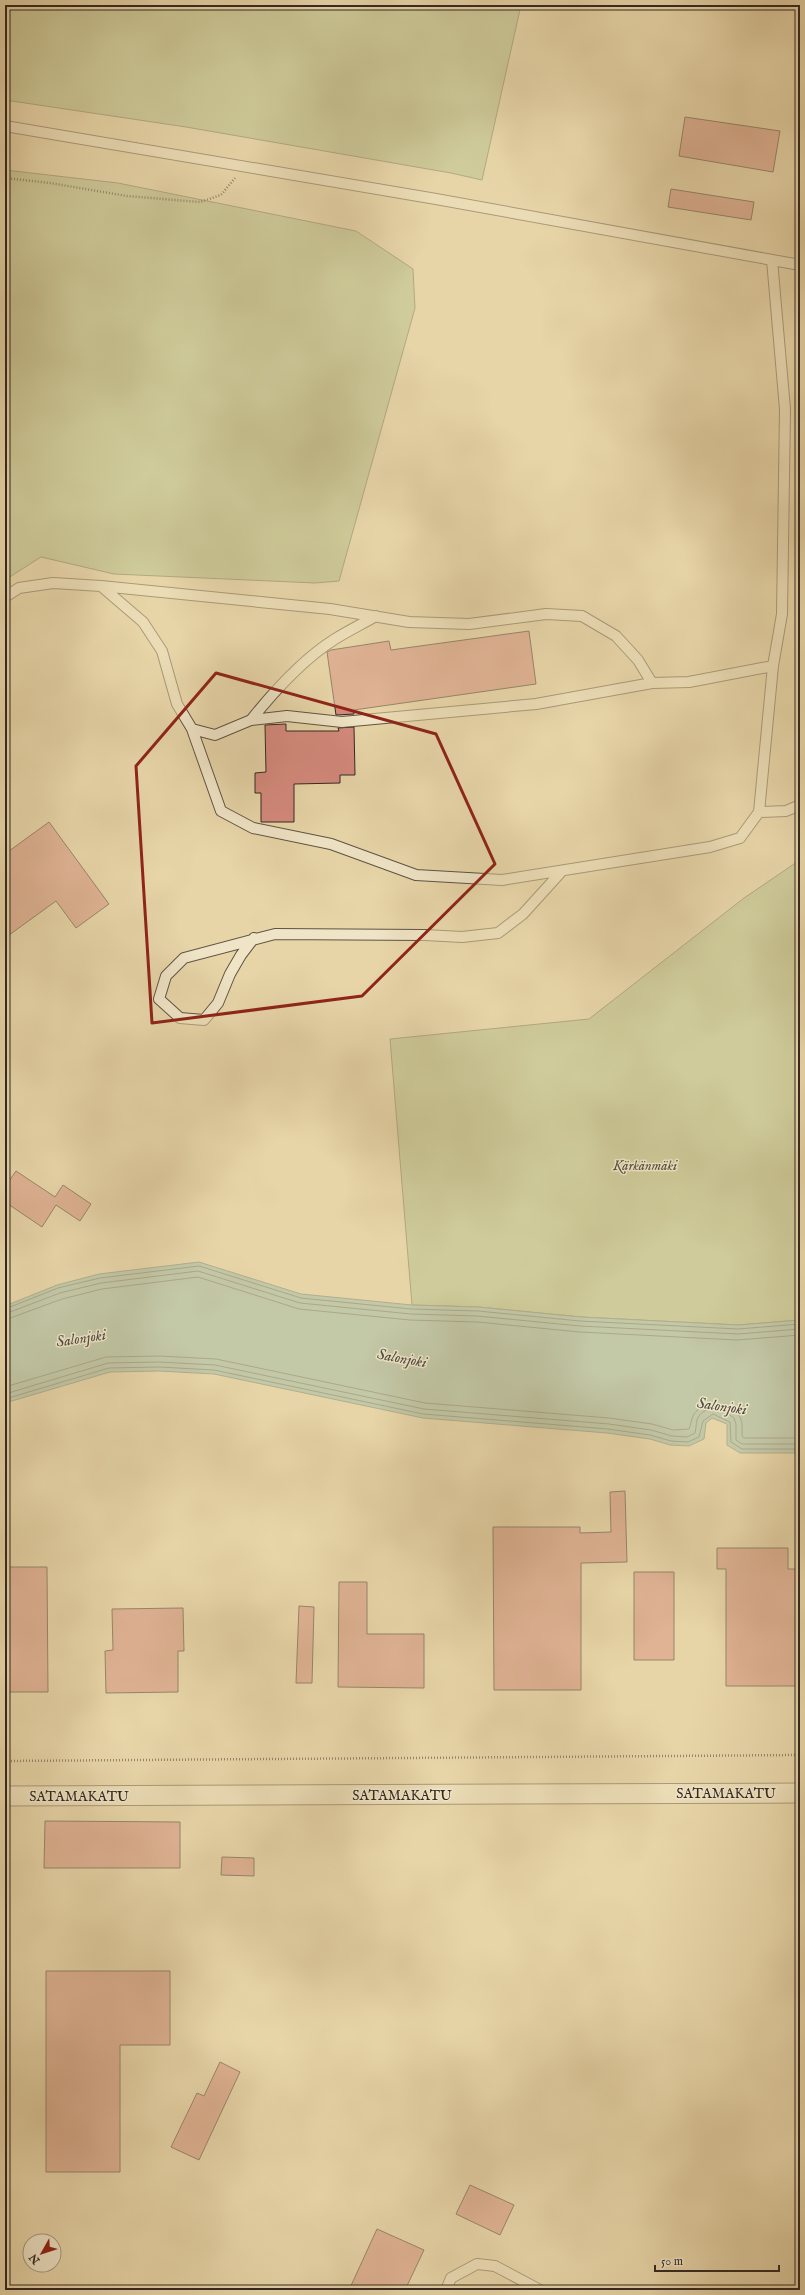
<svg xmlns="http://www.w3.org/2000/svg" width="805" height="2295" viewBox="0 0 805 2295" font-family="'IM FELL English',serif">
<rect width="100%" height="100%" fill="#e7d5a8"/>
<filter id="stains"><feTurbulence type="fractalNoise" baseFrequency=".005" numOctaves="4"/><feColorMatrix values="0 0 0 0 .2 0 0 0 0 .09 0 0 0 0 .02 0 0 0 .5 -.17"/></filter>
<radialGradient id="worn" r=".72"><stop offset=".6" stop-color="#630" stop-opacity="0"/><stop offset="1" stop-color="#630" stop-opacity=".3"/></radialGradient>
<path fill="#b1be8b" stroke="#727356" d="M5,5H521L482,180L451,173L186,127L5,100Z
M5,170L118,183L356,231L413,269L415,308L339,581L315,583L114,574L41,557L5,580Z
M800,860V1320L738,1325L581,1317L478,1307L412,1305L390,1039L589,1019L744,898Z"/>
<path fill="#97b9a6" stroke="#6f7f71" d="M199,1262L301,1294L412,1305L478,1307L581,1317L738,1325L800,1320V1453H740L727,1445V1424L712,1418L706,1423L704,1439L689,1446L670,1445L650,1439L607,1433L423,1418L214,1374L159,1371L110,1372L5,1403V1306L57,1285L99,1274Z"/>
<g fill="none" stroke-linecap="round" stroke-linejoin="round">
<path stroke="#657064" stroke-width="1" d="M5,1309L58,1288L100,1278L199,1266L301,1298L411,1309L478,1311L580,1321L738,1329L800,1324
M5,1314L60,1293L101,1283L198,1271L300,1303L411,1314L477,1316L580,1326L738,1334L800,1329
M5,1320L62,1299L102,1289L198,1277L299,1309L410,1320L477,1322L580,1332L737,1340L800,1335
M5,1387L106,1357L160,1356L216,1359L425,1403L609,1418L652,1424L673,1430L689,1429C691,1425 691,1419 694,1414C704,1399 731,1401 740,1417C743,1423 742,1430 742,1436L744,1438H800
M5,1394L108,1363L159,1362L215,1365L424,1409L609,1424L651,1430L672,1436L687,1437L695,1433C696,1429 696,1425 697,1420C703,1403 724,1410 734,1418L736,1424V1440L742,1444H800
M5,1399L109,1368L159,1367L214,1370L423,1414L608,1429L650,1435L671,1441L688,1442L699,1437L703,1421L713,1414L730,1422L731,1442L742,1449H800"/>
</g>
<path fill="#d58a7d" stroke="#332822" d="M685,117L780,131L773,172L679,156Z
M671,189L754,202L751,220L668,207Z
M529,631L536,684L354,710V714L336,715L327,652L331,650L389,641L391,650Z
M286,724V731H339L338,728L354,727L355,775H340V783L294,784V822H261V793H255V773L266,772L265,725Z
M49,822L109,904L76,928L56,901L5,938V854Z
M16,1171L55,1197L63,1185L91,1204L80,1221L56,1205L42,1227L5,1202V1187Z
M625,1491L627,1562L581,1563V1690H494L493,1527H580V1533L611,1532L610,1492Z
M717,1548H788V1569H800V1686H726V1569H717Z
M5,1567H47L48,1692H5Z
M634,1572H674V1660H634Z
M339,1582H367V1634H424V1688L338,1687Z
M299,1606L314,1607L312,1683H296Z
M183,1608L184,1651H178V1692L106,1693L105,1651L113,1650L112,1609Z
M45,1821L180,1822V1868H44Z
M222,1857L254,1858V1876L221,1875Z
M46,1971H170V2045H120V2172H46Z
M220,2062L240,2072L199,2160L171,2147L197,2093L204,2096Z
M470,2185L514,2205L500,2235L456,2214Z
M377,2229L424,2250L405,2290H349Z"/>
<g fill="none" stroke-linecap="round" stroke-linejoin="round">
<defs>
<path id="service" d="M5,126L436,199L800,265
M101,586L143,622L162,651L177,704L192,729L221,811L253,828L331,844L416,875L502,880L710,847L740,838L759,812L773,666L782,614L785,409L772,260
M5,597L19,588L53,583L101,586L330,609L409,622L469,624L546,614L582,616L616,636L638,660L652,683
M251,720C275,690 303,659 335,639C348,631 362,624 376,616
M192,729L215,735L251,720L287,716L342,722L536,704L652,683L689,682L773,666
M759,812L786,811L800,805
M254,938L241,955L230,974L218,1003L204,1020L180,1018L159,999L166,976L184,958L275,934L425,935L462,937L498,933L523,914L562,871
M446,2290L451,2278L477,2264L495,2266L540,2290"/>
<path id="minor" d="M5,1796L800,1793"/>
</defs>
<use href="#service" stroke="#605344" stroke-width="12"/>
<use href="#minor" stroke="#605344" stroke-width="21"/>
<path stroke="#332822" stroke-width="2.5" stroke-dasharray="1 2" stroke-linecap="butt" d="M5,178L50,183L127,196L200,202L221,195L235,178
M5,1761L800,1755"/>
<use href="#service" stroke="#efe4c6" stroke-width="10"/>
<use href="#minor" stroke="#efe4c6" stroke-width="19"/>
</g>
<path d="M0 0H805V2295H0ZM216,673L436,734L495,864L362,996L152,1023L136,766Z" fill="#e7d5a8" fill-opacity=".55" fill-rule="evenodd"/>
<path fill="none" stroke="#8f2418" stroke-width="3" stroke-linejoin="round" d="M216,673L436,734L495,864L362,996L152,1023L136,766Z"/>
<g text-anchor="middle" stroke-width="3" stroke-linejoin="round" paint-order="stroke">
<g font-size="14" font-style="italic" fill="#524e3c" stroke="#efe4c6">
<text x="645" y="1170">Kärkänmäki</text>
</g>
<g font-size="14" fill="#332822" stroke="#efe4c6">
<text x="726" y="1798">SATAMAKATU</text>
<text x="402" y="1800">SATAMAKATU</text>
<text x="79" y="1801">SATAMAKATU</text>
</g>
<g font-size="15" font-style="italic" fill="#4c4c43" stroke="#efe4c6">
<text transform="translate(81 1338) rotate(-9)" y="5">Salonjoki</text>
<text transform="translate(402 1358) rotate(10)" y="5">Salonjoki</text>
<text transform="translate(722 1406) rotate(8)" y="5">Salonjoki</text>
</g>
</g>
<rect width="805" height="2295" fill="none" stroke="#e7d5a8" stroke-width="20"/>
<rect x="6" y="6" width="793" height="2283" fill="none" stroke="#332822" stroke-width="2"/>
<rect x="10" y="10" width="785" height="2275" fill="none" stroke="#332822"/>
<g transform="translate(42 2253) rotate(231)"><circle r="19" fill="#efe4c6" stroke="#a49984"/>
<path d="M0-3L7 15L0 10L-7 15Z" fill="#8f2418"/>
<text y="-6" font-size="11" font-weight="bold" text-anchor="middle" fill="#332822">N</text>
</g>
<path d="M655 2265v6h124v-6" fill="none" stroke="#332822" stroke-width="2"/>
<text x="661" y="2265" font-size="12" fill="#332822" stroke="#efe4c6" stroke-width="3" paint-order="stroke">50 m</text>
<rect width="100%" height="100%" filter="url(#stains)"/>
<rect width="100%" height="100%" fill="url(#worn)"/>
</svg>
